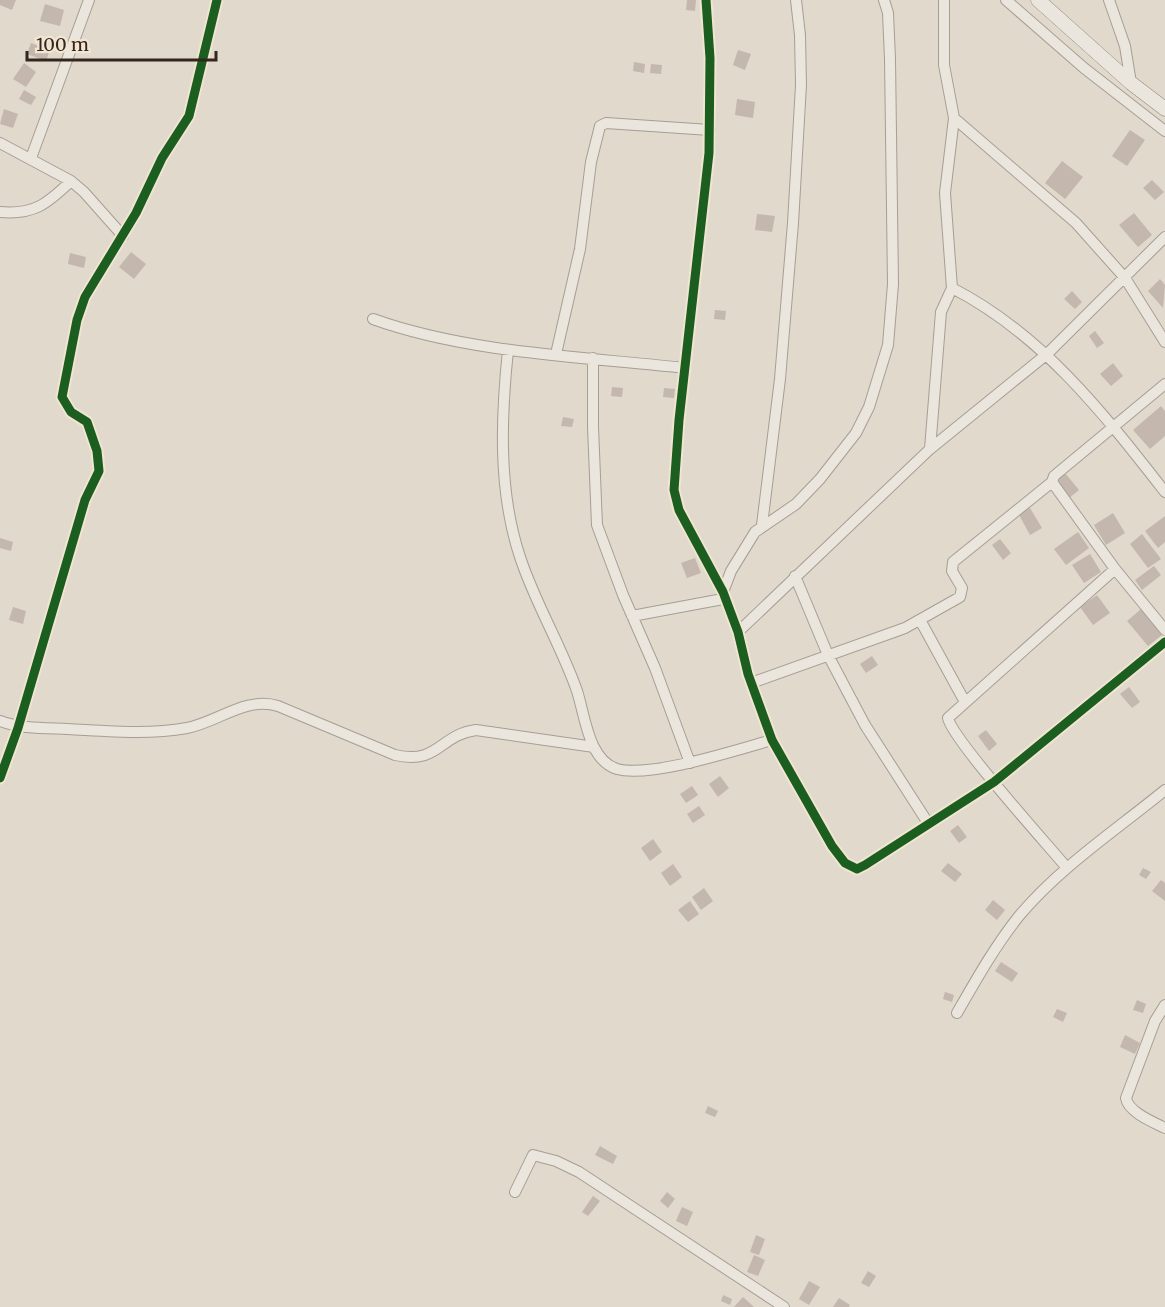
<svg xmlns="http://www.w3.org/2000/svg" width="1165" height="1307" viewBox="0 0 1165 1307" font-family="Merriweather,serif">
<rect width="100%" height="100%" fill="#e1d9cc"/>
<path fill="#c4b7ad" d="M0,0H16L12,10L0,5Z
M687,0H696L695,11L686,10Z
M45,4L64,10L60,26L40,21Z
M31,43L50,50L46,61L27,54Z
M738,50L751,54L745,70L733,65Z
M634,62L645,64L644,73L633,71Z
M24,63L36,72L26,87L13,79Z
M651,64L662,65L661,74L650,73Z
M24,90L36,97L31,105L19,99Z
M737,99L755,102L753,118L735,115Z
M4,109L18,114L13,128L0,124Z
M1130,130L1145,140L1127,166L1112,156Z
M1062,161L1083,177L1065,199L1045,183Z
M1152,180L1164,192L1155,200L1143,188Z
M1134,213L1152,235L1138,247L1119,225Z
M757,214L775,216L772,232L755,230Z
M131,252L146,264L134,279L119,267Z
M70,253L86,257L84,268L68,264Z
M1160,279L1165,285L1163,308L1148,291Z
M1072,291L1082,302L1075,309L1064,299Z
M715,310L726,311L725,320L714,319Z
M1095,331L1104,343L1097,348L1089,336Z
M1113,363L1123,376L1111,386L1100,374Z
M612,387L623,388L622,397L611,396Z
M664,388L675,389L674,398L663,397Z
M1161,406L1165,411V436L1150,449L1133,430Z
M563,417L574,419L572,427L561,426Z
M1065,473L1079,490L1068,499L1054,481Z
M1030,508L1042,528L1030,535L1019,515Z
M1113,513L1125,533L1106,545L1094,525Z
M1165,516V542L1158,548L1145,531Z
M1078,532L1089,548L1066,565L1054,549Z
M1142,534L1161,559L1148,568L1130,544Z
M0,538L13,542L11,551L0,548Z
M1000,539L1011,553L1003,560L992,545Z
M1090,554L1101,572L1084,583L1072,565Z
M695,558L701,573L687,578L681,563Z
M1154,566L1161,575L1142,590L1135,580Z
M1097,595L1110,613L1093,625L1080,607Z
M13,607L26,611L23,624L9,620Z
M1141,609L1162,635L1148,646L1127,621Z
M872,656L878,665L866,673L860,664Z
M1129,687L1140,702L1132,708L1120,694Z
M986,730L997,744L989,751L978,736Z
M720,776L729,788L718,797L709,784Z
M692,786L698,795L686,803L680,794Z
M699,806L705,815L693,823L687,814Z
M958,825L967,837L959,843L950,831Z
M653,839L662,852L650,861L641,848Z
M948,863L962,874L955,882L941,871Z
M673,864L682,877L670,886L661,873Z
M1143,868L1151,872L1146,879L1139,875Z
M1161,880L1165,883V901L1152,891Z
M704,888L713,901L701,910L692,897Z
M993,900L1005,910L997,920L985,910Z
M690,901L699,914L688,922L678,910Z
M1001,962L1018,973L1012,982L995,971Z
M945,992L954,995L952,1002L943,999Z
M1137,1000L1146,1004L1143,1013L1133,1010Z
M1057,1009L1067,1013L1063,1022L1053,1017Z
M1125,1035L1140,1043L1135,1054L1120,1047Z
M708,1106L718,1111L715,1117L705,1113Z
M600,1146L617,1156L613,1164L595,1155Z
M667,1192L675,1199L668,1208L660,1201Z
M593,1196L600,1201L588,1216L582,1212Z
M682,1207L693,1212L687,1226L676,1221Z
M756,1235L765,1239L759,1255L750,1252Z
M754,1255L765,1260L758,1276L747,1272Z
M868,1271L876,1276L869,1287L861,1283Z
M809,1281L820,1287L809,1305L799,1299Z
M723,1295L732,1299L730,1305L721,1301Z
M743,1297L754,1307H734Z
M839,1298L850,1305L849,1307H833Z"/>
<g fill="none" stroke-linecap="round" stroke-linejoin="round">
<defs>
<path id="minor" d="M706,0L710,58L709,153L679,420L674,490L679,510L723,592L738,632L748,674L772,740L832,846L845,863L857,869L865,865L994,782L1165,642
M1006,0L1084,68L1165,131
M1109,0L1125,46L1131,83
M954,118L1076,223L1125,278L1165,342
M0,143L71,181L84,192L123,236
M31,158L89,0
M0,212C34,215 47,204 71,181
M952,288C1042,334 1104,414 1165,492
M373,319C467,353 585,357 685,368
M508,350C501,418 498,491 520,557C535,603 561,645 577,691C585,715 588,760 617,769C651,778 736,750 772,740
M556,354L580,249L591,162L600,126L606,123L710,130
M593,358V427L597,525L623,595L655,668L690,763
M1165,384L1054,476L1052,482L1115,569L1165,630
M930,449L941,312L952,288L945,193L954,118L944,65V0
M762,525L780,379L793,223L801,85L800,35L796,0
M795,576L828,655L865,725L928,823
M723,592L731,571L755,532L796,504L820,479L856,433L869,407L888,345L893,284L890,59L888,13L884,0
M632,616L723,599
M920,620L965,702
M738,632L930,449L1047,354L1165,237
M751,683L905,628L960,597L962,588L952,571L953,562L1052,482
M0,721C22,729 44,728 68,729C107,731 148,735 187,728C218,722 246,696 278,706L395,755C439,765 439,735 476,730L594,747
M0,778L18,728L85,500L99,471L97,451L87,422L71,412L62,397L77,320L85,297L136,213L162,158L189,116L217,0
M1067,868C1047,844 952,739 948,718L1115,569
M1165,1005L1155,1021L1126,1098C1128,1112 1153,1122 1165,1128
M957,1013C976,980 995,946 1019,916C1060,867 1116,830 1165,790
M515,1192L533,1155L556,1161L579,1172L784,1307"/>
<path id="secondary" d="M1038,0L1131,83L1165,109"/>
</defs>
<use href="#minor" stroke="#a69e95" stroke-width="12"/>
<use href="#secondary" stroke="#968e85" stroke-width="15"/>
<use href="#minor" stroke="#eae5dd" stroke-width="10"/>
<use href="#secondary" stroke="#eae5dd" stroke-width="14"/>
<defs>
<path id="cycleway" d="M706,0L710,58L709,153L679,420L674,490L679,510L723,592L738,632L748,674L772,740L832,846L845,863L857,869L865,865L994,782L1165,642
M0,778L18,728L85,500L99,471L97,451L87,422L71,412L62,397L77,320L85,297L136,213L162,158L189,116L217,0"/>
</defs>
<use href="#cycleway" stroke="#f2e6d2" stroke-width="13"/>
<use href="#cycleway" stroke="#1b5e20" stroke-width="9"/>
</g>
<path d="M27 51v9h189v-9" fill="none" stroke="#34261e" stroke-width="3"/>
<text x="36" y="51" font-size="18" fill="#34261e" stroke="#f2e6d2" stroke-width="4.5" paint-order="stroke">100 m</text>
</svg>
